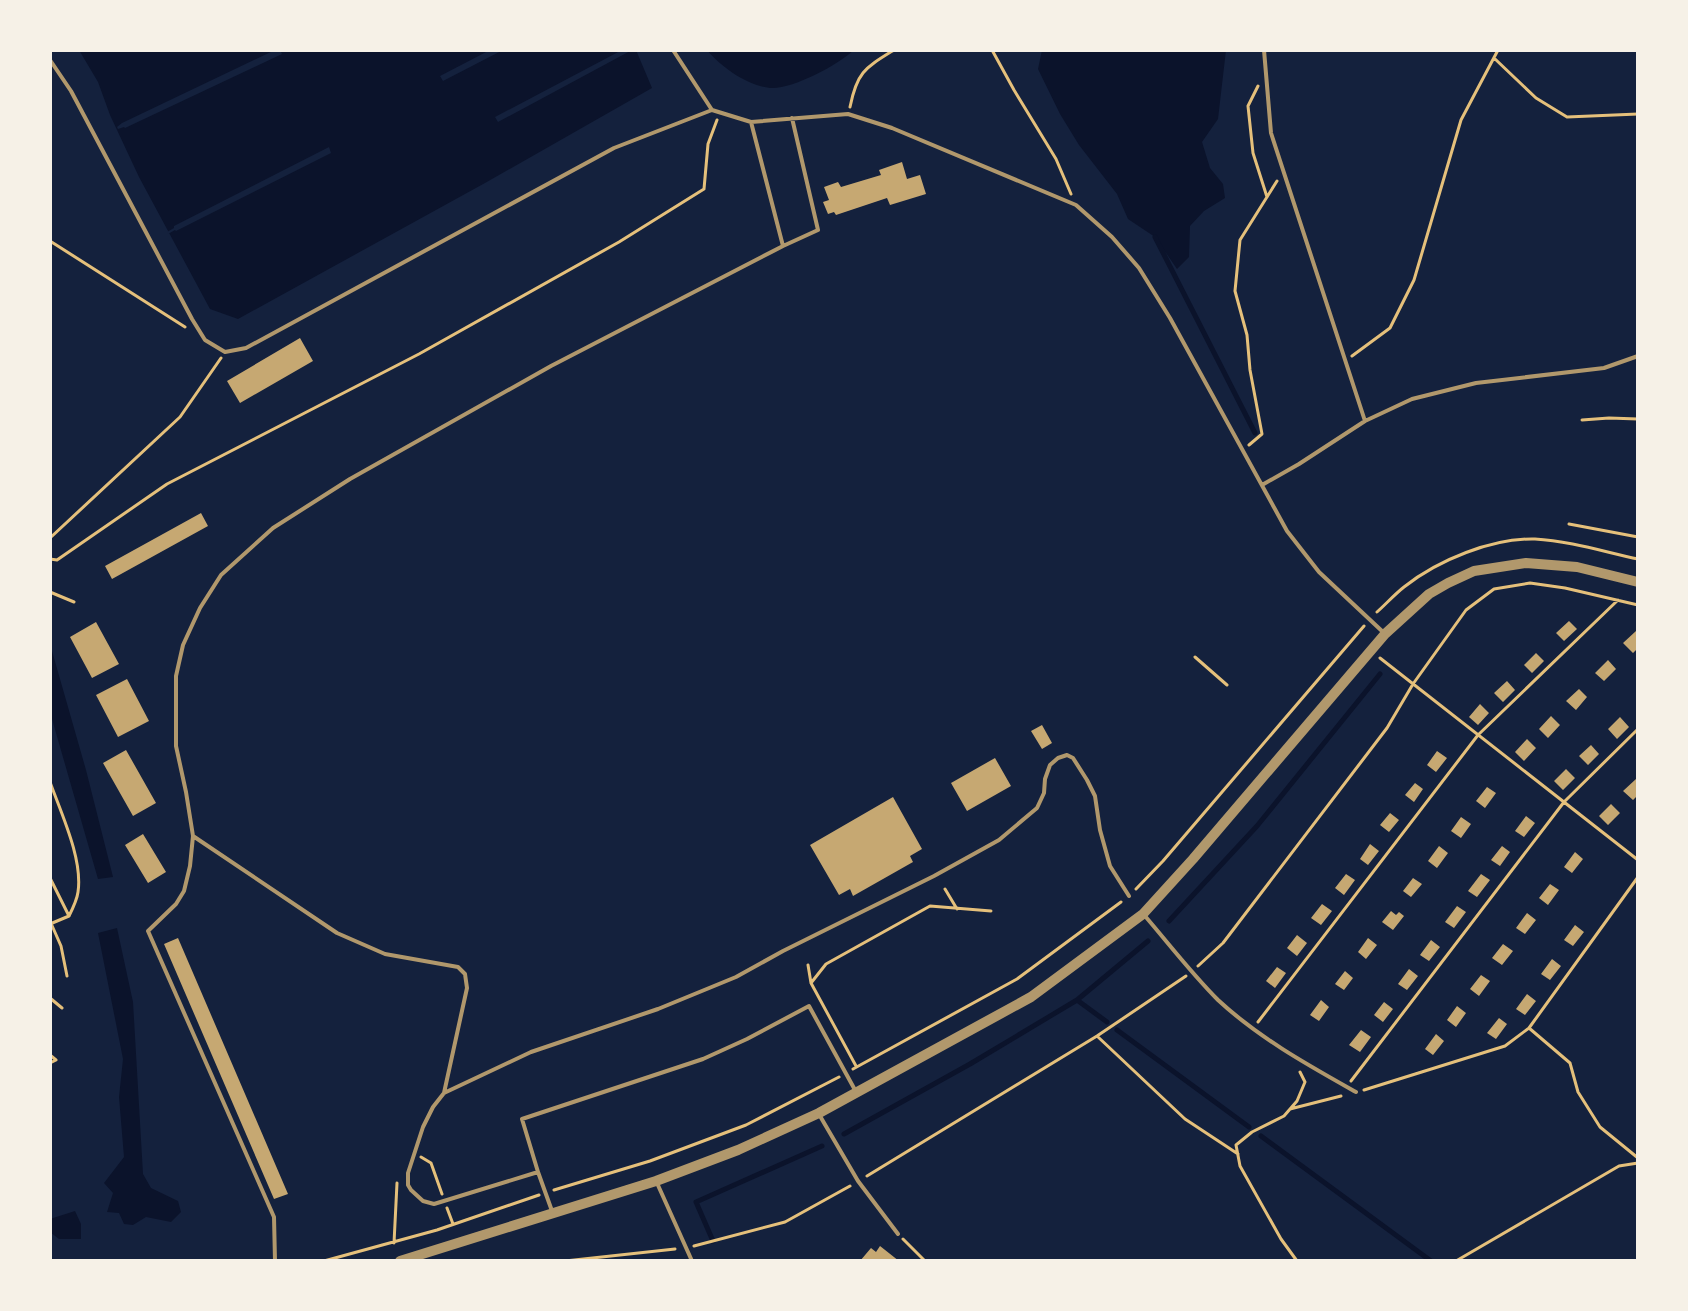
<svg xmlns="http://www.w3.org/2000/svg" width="1688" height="1311" viewBox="0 0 1688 1311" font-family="Karla,sans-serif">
<rect width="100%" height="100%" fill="#14213d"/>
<path fill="#0b132b" d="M79,50H636L652,88L485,183L238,319L210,309L139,177L110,115L98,82Z
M707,50H854C838,65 791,90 770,88C748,86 721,67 707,50Z
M1042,50H1226L1218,119L1202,142L1210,168L1223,184L1225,198L1204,211L1190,226L1189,257L1177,269L1155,237L1128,219L1117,194L1079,145L1060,114L1038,69Z
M50,644L86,770L113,877L98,879L50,712Z
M117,928L133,1002L143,1174L151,1188L178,1201L181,1212L171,1222L146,1217L133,1225L124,1224L119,1213L107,1212L113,1193L104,1183L124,1157L119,1097L123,1059L98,933Z
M75,1211L81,1224V1239H59L50,1232V1219Z"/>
<path fill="#14213d" d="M275,50H280L282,54L125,128L124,127L118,129L117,127L122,123Z
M490,50H503L443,81L440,76Z
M622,50H632L498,122L495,117Z
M329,147L331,153L176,231L175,230L168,234L167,232L174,228V226Z"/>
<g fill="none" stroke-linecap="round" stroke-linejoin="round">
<path stroke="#0b132b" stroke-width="5" d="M1155,237L1255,433
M1169,921L1257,826L1380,674
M1107,1022L1077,1000L1148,941
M1117,1030L1249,1127
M844,1134L970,1064L1077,1000
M1261,1136L1431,1261
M713,1241L696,1202L822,1146"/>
</g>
<path fill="#c6a872" d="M902,162L907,179L920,175L926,194L890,205L887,198L836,215L834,212L828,214L823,202L829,200L824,187L838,182L841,187L881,175L879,170Z
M300,338L313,361L240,403L227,381Z
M201,513L208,526L112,579L105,566Z
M1569,621L1577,629L1564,641L1556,633Z
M96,622L119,664L92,678L70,637Z
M1636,631L1638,634V648L1633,653L1623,643Z
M1536,653L1544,661L1532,673L1524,665Z
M1608,660L1616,669L1604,681L1595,673Z
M127,679L149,721L118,737L96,695Z
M1507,681L1515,690L1503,702L1494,693Z
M1579,689L1587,697L1576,710L1566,701Z
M1480,704L1489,713L1478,725L1469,717Z
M1551,716L1560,725L1548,738L1539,729Z
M1620,717L1629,727L1617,739L1608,729Z
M1042,725L1052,743L1042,749L1031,731Z
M1527,739L1536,748L1524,761L1515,752Z
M1591,745L1599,754L1588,765L1579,756Z
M126,750L156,803L133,816L103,763Z
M1437,751L1447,758L1436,772L1427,765Z
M995,758L1011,786L967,811L951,783Z
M1566,769L1575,778L1563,790L1554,781Z
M1636,779L1638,782V795L1633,800L1623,791Z
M1415,783L1423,789L1414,802L1405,795Z
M1487,787L1496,793L1485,808L1476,801Z
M893,797L922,849L910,856L913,862L853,896L850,889L839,895L810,845Z
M1611,804L1620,813L1608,825L1599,816Z
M1390,813L1399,820L1389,832L1380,825Z
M1526,816L1535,823L1524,837L1515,831Z
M1461,817L1471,824L1461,838L1451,831Z
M143,834L166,872L148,883L125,845Z
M1370,844L1379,851L1368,865L1360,859Z
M1439,846L1448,853L1437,868L1428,861Z
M1502,846L1510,852L1500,866L1491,860Z
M1575,852L1583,859L1572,873L1564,867Z
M1346,874L1355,880L1344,895L1335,888Z
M1481,874L1490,880L1477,897L1468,891Z
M1413,878L1422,884L1411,897L1403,891Z
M1550,884L1559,890L1548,905L1539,898Z
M1322,904L1332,911L1321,925L1311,918Z
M1457,906L1466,912L1454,928L1445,922Z
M1391,911L1396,915L1399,912L1404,916L1393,930L1382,922Z
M1527,913L1536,920L1525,934L1516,928Z
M1575,925L1584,932L1573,946L1564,940Z
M1297,935L1307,943L1297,956L1287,948Z
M178,938L288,1194L274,1199L164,944Z
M1368,938L1377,945L1366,959L1358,952Z
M1431,940L1440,947L1429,961L1420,955Z
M1503,944L1513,951L1502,965L1492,958Z
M1552,959L1561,966L1550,980L1541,974Z
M1277,967L1286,973L1275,988L1266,981Z
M1409,969L1418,976L1407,990L1398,984Z
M1345,971L1353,978L1344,990L1335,984Z
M1481,975L1490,981L1479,996L1470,989Z
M1527,994L1536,1001L1525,1015L1516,1009Z
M1321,1000L1329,1007L1319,1021L1310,1015Z
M1384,1002L1393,1009L1383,1022L1374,1015Z
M1457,1006L1466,1013L1456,1027L1447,1020Z
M1499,1018L1507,1024L1496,1039L1487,1033Z
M1361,1030L1371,1037L1360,1052L1349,1045Z
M1436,1034L1444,1041L1433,1055L1425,1049Z
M880,1246L899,1261H860L871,1248L876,1252Z"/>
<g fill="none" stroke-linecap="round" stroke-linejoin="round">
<path stroke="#e5c07b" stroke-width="3" d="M992,50L1014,90L1056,159L1071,194
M1494,58L1536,98L1567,117L1638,114
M1258,86L1248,106L1253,153L1267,197
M850,107C857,72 865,68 894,50
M50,241L185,327
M1352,356L1390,328L1414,280L1461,120L1498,50
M1582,420L1609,418L1638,419
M1249,445L1262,434L1250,370L1247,335L1235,291L1240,240L1277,181
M1569,524L1638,537
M50,538L180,417L221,358
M50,559L57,560L167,484L419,354L619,242L704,189L708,144L717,120
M50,592L74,602
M1377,612C1386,604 1395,594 1404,587C1438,560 1492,538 1535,539C1570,541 1605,552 1638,559
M1195,657L1227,685
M1380,658L1638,860
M50,782C61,813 83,859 78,892C77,900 73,908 69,916L50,924
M50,878L69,916
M945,889L957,909
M1136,889L1163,861L1364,626
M50,921L61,946L67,976
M808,965L811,983L856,1066
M1198,966L1223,943L1387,728L1413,684L1466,610L1494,589L1530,583L1565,588L1638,605
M811,983L826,964L930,906L991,911
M50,998L62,1008
M1258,1022L1478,735L1618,600
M1529,1028L1570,1063L1578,1092L1600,1127L1638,1158
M1097,1036L1185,1119L1238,1154
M50,1055L56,1060L50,1063
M853,1069L1017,979L1121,902
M1351,1081L1564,802L1638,729
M1364,1090L1505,1046L1529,1028L1638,877
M1290,1109L1341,1096
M421,1157L431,1163L442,1194
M867,1176L1097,1036L1186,976
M554,1190L650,1161L746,1125L839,1077
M447,1208L453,1224
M903,1239L925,1261
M394,1243L397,1183
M694,1246L785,1222L850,1186
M324,1261L437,1230L539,1195
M565,1261L675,1249
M1297,1261L1281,1239L1240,1166L1236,1145L1252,1132L1284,1116L1297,1101L1305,1082L1300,1072
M1456,1261L1619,1166L1638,1163"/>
<path stroke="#b1986c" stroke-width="4" d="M673,50L712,110
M1264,50L1271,133L1365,421
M50,60L71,91L192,319L205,340L225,352L246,348L614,148L712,110L751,122L848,114L892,128L1076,205L1112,237L1139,268L1170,318L1287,531L1319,572L1383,632
M751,122L783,246L818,230L792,118
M1262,485L1299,464L1365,421L1412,399L1476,383L1604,368L1638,356
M193,836L337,933L385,954L458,967L465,974L467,988L444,1093
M1145,916C1169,944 1192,974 1218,1000C1259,1038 1308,1065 1356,1092
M820,1116L858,1181L898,1234
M538,1172L522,1119L703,1059L747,1039L809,1006L855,1090
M657,1183L692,1261
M552,1211L538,1172L434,1204L423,1201L411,1190L408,1185V1173L423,1127L433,1107L444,1093L531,1052L658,1009L736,977L783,951L934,876L999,840L1037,808L1044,793L1045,779L1050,765L1058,758L1067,755L1073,758L1087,780L1095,796L1100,830L1110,866L1129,896
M275,1261L274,1217L148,931L176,904L184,891L190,866L193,836L186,792L176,746V676L183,645L200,608L221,575L273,528L350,479L551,366L783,246"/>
<path stroke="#b1986c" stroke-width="10" d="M400,1261L656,1181L738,1150L819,1113L1031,997L1143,914L1193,859L1385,634L1429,594L1448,583L1474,571L1526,563L1577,567L1638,582"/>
</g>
<rect width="1688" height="1311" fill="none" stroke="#f6f1e7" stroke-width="104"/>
</svg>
